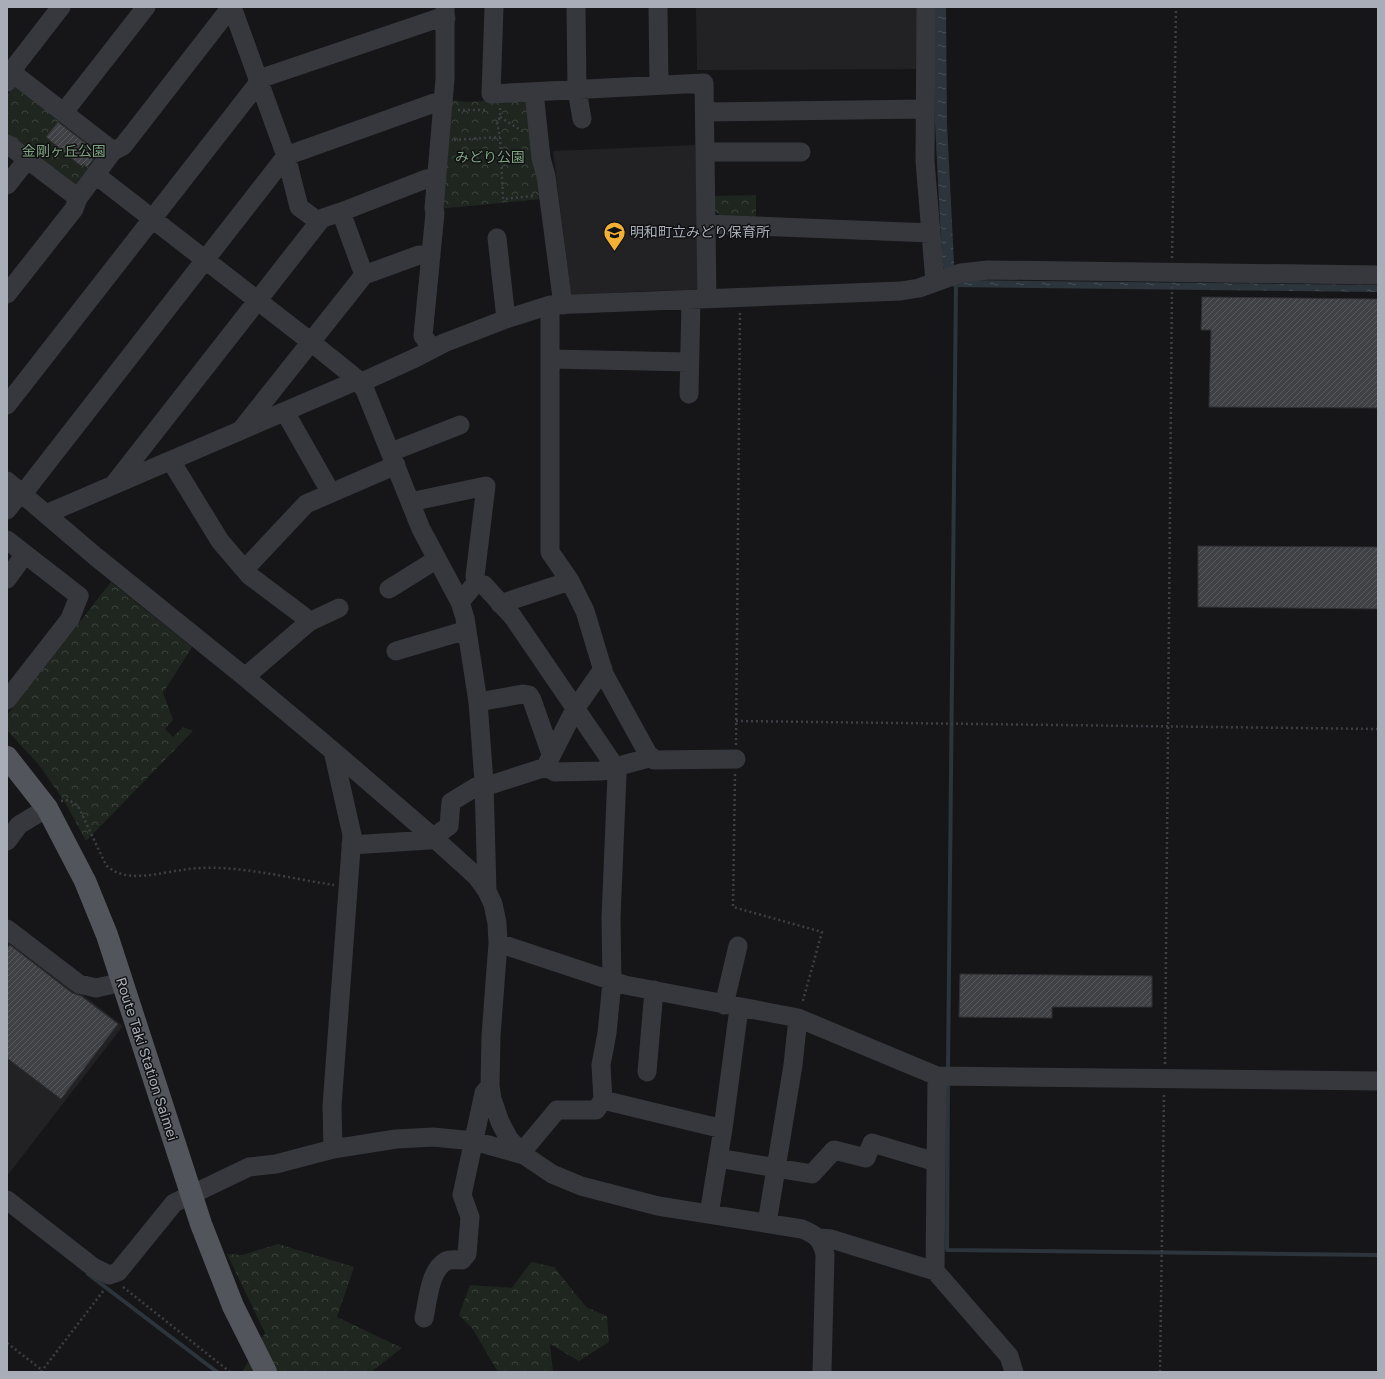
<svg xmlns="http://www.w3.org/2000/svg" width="1385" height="1379" viewBox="0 0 1385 1379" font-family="'Golos Text','Noto Sans JP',sans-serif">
<defs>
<pattern id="forest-crowns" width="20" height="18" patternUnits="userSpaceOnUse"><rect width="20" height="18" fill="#1e261f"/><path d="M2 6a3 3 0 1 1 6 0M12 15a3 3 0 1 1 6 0" fill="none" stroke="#3c433d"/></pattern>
<pattern id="water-ripples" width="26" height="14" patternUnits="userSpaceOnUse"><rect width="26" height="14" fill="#2c353c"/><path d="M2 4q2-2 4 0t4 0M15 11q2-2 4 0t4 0" fill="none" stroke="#485056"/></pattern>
<pattern id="building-hatch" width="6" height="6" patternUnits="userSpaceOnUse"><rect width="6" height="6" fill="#404145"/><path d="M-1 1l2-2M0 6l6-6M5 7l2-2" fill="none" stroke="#595a5e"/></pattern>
</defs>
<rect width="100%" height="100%" fill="#161618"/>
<path fill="#222225" d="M696,7H921L919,69L697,70Z
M695,145L700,290L644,291L571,296L553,151Z
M7,936L123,1026L7,1176Z"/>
<path fill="url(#forest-crowns)" d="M20,86L100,148L101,154L77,185H69L7,136V95L14,87Z
M529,98L542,199L438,209L448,103L453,100L466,102Z
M756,195V218H723L714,210V196Z
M111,582L192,647L163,693L173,720L165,729L173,737L183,727L193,731L86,841L66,804L39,765L7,730V715Z
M278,1244L354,1267L337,1317L402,1348L371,1372H242L265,1333L227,1254L242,1255Z
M531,1262L554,1267L586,1307L607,1316L609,1342L579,1361L550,1344L553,1372H498L472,1328L459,1315L470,1285L512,1288Z"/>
<path fill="url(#water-ripples)" d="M934,7H946L947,123L954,263L958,280L1378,285V292L953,287L943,267L942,260L935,122Z"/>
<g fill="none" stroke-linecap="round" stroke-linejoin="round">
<path stroke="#2c353c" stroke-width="4" d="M948,1071L956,283
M948,1080L947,1250L1378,1255
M88,1274L217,1372"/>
</g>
<path fill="url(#building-hatch)" stroke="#303034" d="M58,122L98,153L87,167L83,164L81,166L46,137Z
M1202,297L1378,299V408L1209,407L1211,330H1201Z
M1198,546L1378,547V609L1198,607Z
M10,945L72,993L81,996L118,1024L61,1099L7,1058V948Z
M960,974L1152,976V1007H1052V1018L959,1017Z"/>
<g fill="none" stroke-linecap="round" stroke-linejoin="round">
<path stroke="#3d3f44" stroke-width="2.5" stroke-dasharray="2 3" stroke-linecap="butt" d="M500,108V117L497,123L500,137L503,199L534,196
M458,110H487
M500,117L522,131
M454,140L500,137
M1172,258L1176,7
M736,721L1378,729
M736,745L740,312
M735,774L733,907L822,932L802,1004
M61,801L69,800L78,806L106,865C125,884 158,873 182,870C230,862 286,878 334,885
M1165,1064L1172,287
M123,1287L230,1372
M7,1343L42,1370
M41,1372L104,1290
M1160,1372L1164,1095"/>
<path stroke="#37383d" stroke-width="19" d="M232,7L286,156L299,207L319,222L323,218L341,212L364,275
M494,7L491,94L704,83L707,299
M576,7L577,90L582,119
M658,7L659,84
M926,7L925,161L935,282
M14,74L16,65L61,7
M7,82L14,74L113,151
M534,92L541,158L546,176L563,305
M64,112L146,7
M705,112L925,109
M7,144L78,198
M706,152H801
M96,175L311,342L358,380L365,390L421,529L460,602L465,618L478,702L484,782L487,891
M7,185L27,160
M341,212L426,179L437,180
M706,224L931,233
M497,238L506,319
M7,294L74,209L78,198L113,151L123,146L231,7
M550,305V552L570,581L585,611L604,674L648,754L654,760L736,759
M432,348L423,336L435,213L434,208L445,79V7
M551,359L689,362
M360,383L415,358L444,343L506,319L550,305L901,291L919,288L961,273L988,270L1378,275
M689,394L691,300
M7,405L259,82L265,77L439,18H446
M285,412L331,493
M241,430L364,275L419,255L431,256
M391,452L460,425
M171,461L220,541L250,576L302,615L309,622
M7,481L95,556L245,677L333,751L434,838L477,877L487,891L493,904L497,923L498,943L491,1036L490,1086L492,1099L500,1122L509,1139L524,1155L552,1174L581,1186L658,1206L802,1229C817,1235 822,1240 825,1255L822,1372
M114,484L319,222
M22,495L286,156L434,103L443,104
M410,502L486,486L475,576L476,583
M7,510L20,493
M46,514L358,380
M7,540L79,596L70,619L7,700
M245,569L306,504L396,465
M7,579L25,554
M389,589L437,559
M460,602L476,583L484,585L513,617L616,768L617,775L611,918L612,982L607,1033L601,1065L603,1100L596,1110H557L522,1152
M500,604L570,581
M396,651L467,630
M245,677L309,622L339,608
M478,702L523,694L529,695L532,700L551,754
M548,762L575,709L603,669
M484,787L546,767L555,772L601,771L652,757
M7,841L19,825L47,808
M351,845L429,840L449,826L451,802L484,782
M7,929L79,984L96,988L123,982
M498,943L625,985L798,1018L937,1076L1378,1081
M724,1005L738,946
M647,1072L654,990
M603,1100L723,1129
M333,1149L332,1106L352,835L333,751
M718,1158L812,1174L834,1150L866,1158L872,1143L936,1162
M7,1200L93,1267L109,1275L118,1272L174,1203L249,1167L276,1164L333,1149L396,1139L433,1137L474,1141L524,1155
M709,1214L723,1129L739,1008
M767,1223L793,1065L798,1018
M819,1238L831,1239L935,1271L1009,1356L1014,1372
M935,1271L937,1076
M424,1318C428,1301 429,1271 446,1261C450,1259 457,1260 462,1260L467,1254L470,1217L462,1195L484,1093L490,1086"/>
<path stroke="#53555c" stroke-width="22" d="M7,757L47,808L85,881L107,935L201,1224L233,1306L266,1372"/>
</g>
<defs>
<symbol id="school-pin" viewBox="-11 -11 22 30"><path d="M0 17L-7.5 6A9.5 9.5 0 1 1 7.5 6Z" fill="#f2b134" stroke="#111113"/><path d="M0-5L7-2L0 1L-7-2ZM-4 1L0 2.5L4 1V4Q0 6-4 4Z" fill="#111"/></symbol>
</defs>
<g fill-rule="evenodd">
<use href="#school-pin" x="602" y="220" width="25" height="34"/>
</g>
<g text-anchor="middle" stroke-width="3" stroke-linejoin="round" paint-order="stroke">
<g font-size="14" fill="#7fa381" stroke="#111113">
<text x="64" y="156">金剛ヶ丘公園</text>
<text x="490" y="162">みどり公園</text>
</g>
<g font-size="14" fill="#a8adb8" stroke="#111113" text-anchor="start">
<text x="630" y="237">明和町立みどり保育所</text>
</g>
<g font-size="14" fill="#a8adb8" stroke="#111113">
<text transform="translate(147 1059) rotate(72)" y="5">Route Taki Station Saimei</text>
</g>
</g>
<rect width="1385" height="1379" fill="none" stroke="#a8adb8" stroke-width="16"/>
</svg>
